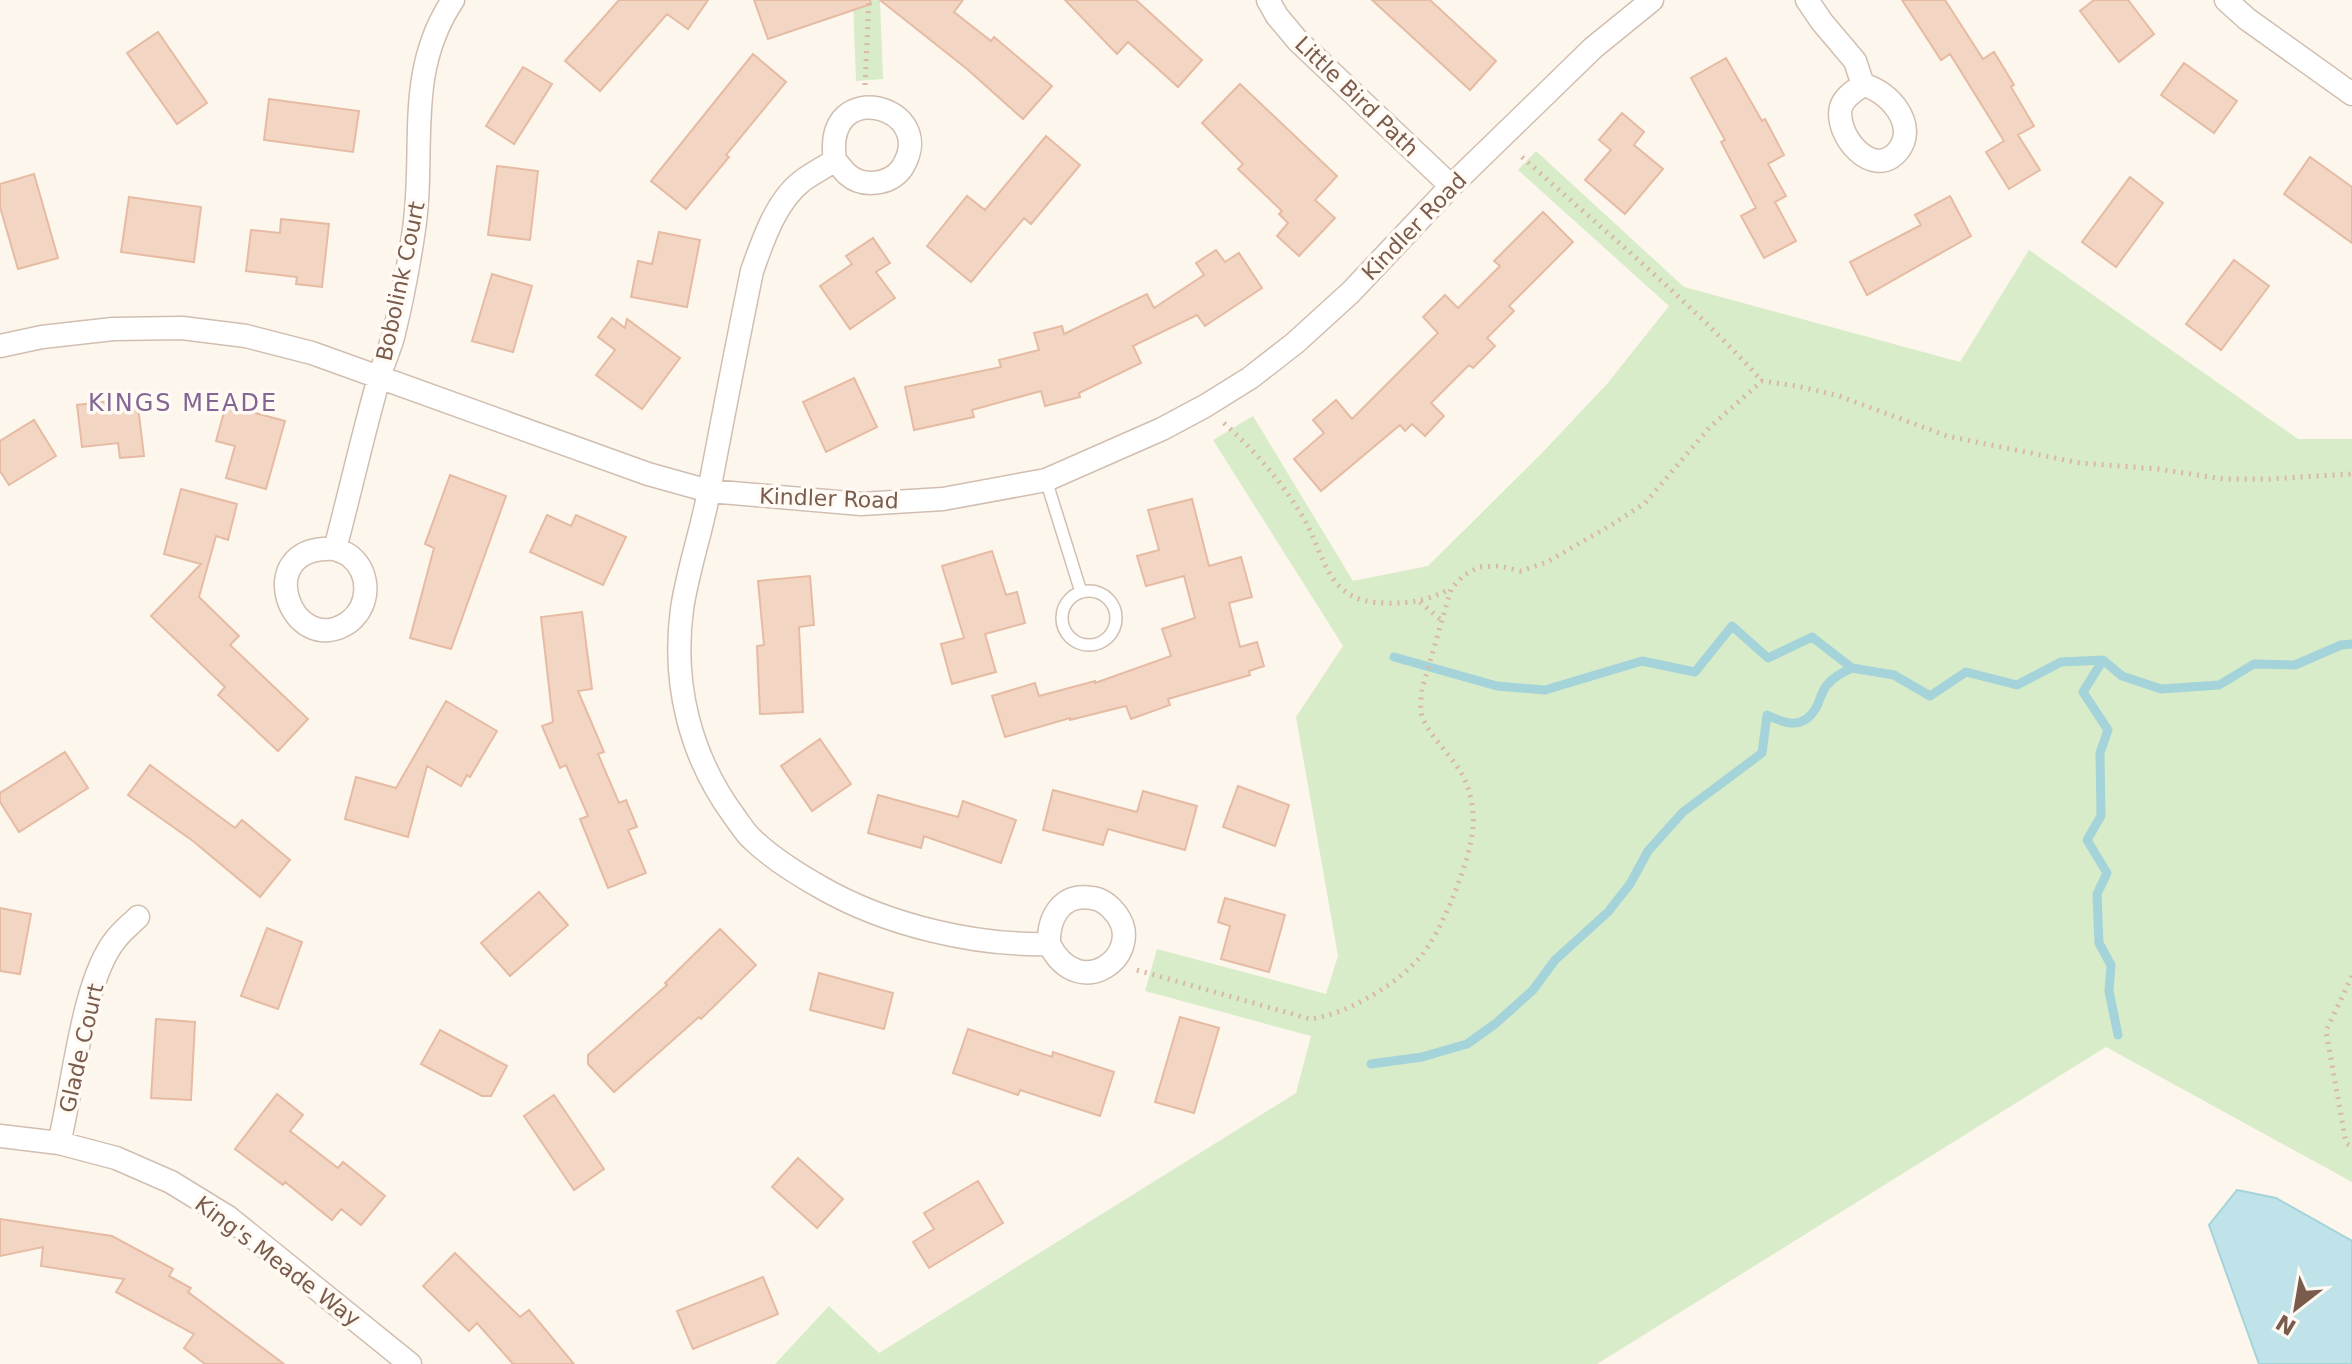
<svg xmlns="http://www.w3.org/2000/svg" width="2352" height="1364" viewBox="0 0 2352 1364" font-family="'DejaVu Sans',sans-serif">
<rect width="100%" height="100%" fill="#fdf6ec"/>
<path fill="#d8ecc9" d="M853,0H880L883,79L856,81Z
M1536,151L1684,287L1960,362L2029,250L2298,439H2352V1182L2106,1047L1597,1364H775L829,1306L879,1353L1296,1093L1311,1036L1145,991L1157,949L1326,994L1338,956L1296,717L1343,646L1213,440L1253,416L1353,581L1428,566L1541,454L1607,384L1669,306L1518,170Z"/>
<path fill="#bfe3e8" stroke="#a5d3da" stroke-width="2" d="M2237,1190L2276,1198L2352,1241V1364H2259L2209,1225Z"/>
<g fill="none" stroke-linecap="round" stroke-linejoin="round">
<path stroke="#a5d3da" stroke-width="9" d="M1394,657L1497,686L1545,690L1642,661L1695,672L1732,626L1768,658L1812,637L1852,668L1894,675L1930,696L1966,672L2017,685L2061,662L2103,660L2122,676L2161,689L2219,685L2254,664L2295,665L2341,645L2352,644
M2103,660L2083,692L2108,730L2100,753L2101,816L2087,840L2107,873L2097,894L2099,943L2111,965L2109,991L2118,1035
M1371,1064L1422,1057L1467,1044L1495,1024L1533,990L1555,960L1608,912L1630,884L1648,851L1683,812L1762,753L1767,715C1786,724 1803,730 1816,708C1820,701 1821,692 1827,685C1834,677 1842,672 1852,668"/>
</g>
<path fill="#f3d5c3" stroke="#e6bba3" stroke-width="2" d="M619,0H708L688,29L667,14L600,91L565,61Z
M754,0H870L871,4L768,39Z
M880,0H963L954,12L991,41L994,37L1052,86L1023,119L967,69Z
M1065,0H1136L1202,60L1178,87L1128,42L1117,54Z
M1372,0H1430L1496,61L1470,90Z
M1902,0H1945L1983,59L1994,52L2014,85L2011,87L2034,126L2018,135L2040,170L2009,189L1986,152L2004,141L1950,54L1941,60Z
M2094,0H2128L2154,34L2119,62L2080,11Z
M158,32L207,103L177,124L127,53Z
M753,54L786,82L726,155L729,157L686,209L651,181Z
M1726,58L1762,121L1765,119L1784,155L1768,164L1786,196L1775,202L1796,241L1764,258L1741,216L1756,208L1721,142L1725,140L1691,78Z
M2184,63L2237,101L2214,133L2161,95Z
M523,67L552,84L514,144L486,126Z
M1240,84L1337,176L1315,200L1335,218L1299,256L1277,236L1288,223L1279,214L1282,211L1238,169L1243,164L1202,123Z
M269,99L359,111L353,152L264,140Z
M1622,113L1644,132L1634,145L1663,169L1625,214L1585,180L1611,150L1599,140Z
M1046,136L1080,165L1031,224L1024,218L971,282L927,246L967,196L985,210Z
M2310,157L2352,187V243L2284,194Z
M497,166L538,171L530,240L488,235Z
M34,174L58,258L18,269L0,207V184Z
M2130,177L2163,203L2116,267L2082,242Z
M1950,196L1971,236L1867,295L1850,262L1921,225L1915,215Z
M129,197L201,207L194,262L121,252Z
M1543,212L1573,242L1509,306L1514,311L1487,338L1495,346L1473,368L1469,365L1431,403L1444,416L1425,436L1412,424L1405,431L1400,425L1321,491L1294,459L1324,433L1313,420L1336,400L1352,419L1438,333L1423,317L1445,295L1458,308L1500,266L1494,261Z
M281,219L329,224L322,287L296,284L297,277L246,271L251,230L280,233Z
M659,232L700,240L687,307L631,297L638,261L652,264Z
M873,238L890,263L876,272L895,298L850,329L820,286L852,264L846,256Z
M1216,250L1225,262L1239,253L1262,288L1205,326L1197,315L1133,346L1141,363L1079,393L1080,397L1045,406L1041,391L972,410L974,417L914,430L905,387L1001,367L999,360L1039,350L1034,333L1062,326L1064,334L1147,294L1154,308L1204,275L1196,263Z
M2234,260L2269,286L2221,350L2186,324Z
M492,274L532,286L513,352L472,341Z
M612,318L625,328L627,319L680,358L642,409L596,375L615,350L598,337Z
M854,378L877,427L826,452L803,402Z
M137,398L144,456L120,458L118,443L82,447L77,405Z
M226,405L285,421L266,489L226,478L235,446L216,441Z
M34,420L56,456L9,485L0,471V441Z
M450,475L506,496L451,649L410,638L434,548L425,544Z
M181,489L237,504L228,540L216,536L199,597L239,636L230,645L308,719L278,751L218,695L225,687L151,616L201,564L164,554Z
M1192,499L1209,566L1241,557L1252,597L1229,603L1240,647L1257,642L1264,666L1249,671L1250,675L1168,699L1170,705L1131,719L1126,706L1070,720V718L1005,737L992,696L1035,683L1039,696L1095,681V683L1171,656L1162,629L1195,618L1184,576L1146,586L1137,556L1159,550L1148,510Z
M547,515L571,526L576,515L626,537L603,585L530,552Z
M992,551L1006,595L1017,592L1025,623L985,634L996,672L952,684L941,644L964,638L942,566Z
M810,576L814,625L799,627L803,712L760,714L757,646L764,645L758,581Z
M582,612L592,689L578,691L604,752L598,754L619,803L626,800L637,827L628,830L646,873L608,888L580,819L588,816L566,765L560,768L542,726L553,722L541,617Z
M446,701L497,731L470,777L467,775L461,786L427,766L408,837L345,819L356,777L396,788Z
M820,739L851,784L812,811L781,766Z
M65,752L88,788L19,832L0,802V793Z
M150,765L235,828L242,820L290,860L260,897L193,841L128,795Z
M1238,786L1289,805L1275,846L1223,827Z
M1053,790L1137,812L1143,791L1197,806L1185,850L1108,829L1103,845L1043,830Z
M878,795L958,817L963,801L1016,820L1001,863L924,836L921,848L868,833Z
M539,892L568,925L510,976L481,943Z
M1225,898L1285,915L1269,972L1221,959L1230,926L1218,922Z
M0,908L31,914L20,974L0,971Z
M267,928L302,942L278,1009L241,996Z
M720,929L756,965L701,1019L699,1017L614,1092L588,1064V1055L667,985L665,983Z
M819,973L893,993L884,1029L810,1010Z
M1180,1017L1219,1028L1194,1113L1155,1102Z
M156,1019L195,1022L191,1100L151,1098Z
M968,1029L1052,1057L1053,1052L1114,1072L1100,1116L1020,1090L1018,1095L953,1073Z
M440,1030L507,1066L491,1096H482L421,1064Z
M277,1094L303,1115L290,1131L338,1168L343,1162L385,1196L361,1225L341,1209L332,1220L285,1182L283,1185L235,1149Z
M554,1095L604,1169L574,1190L524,1116Z
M798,1158L843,1199L817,1228L772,1187Z
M978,1181L1003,1223L929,1268L913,1242L934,1229L924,1213Z
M0,1219L112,1236L173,1269L169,1276L191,1288L188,1292L284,1364H205L184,1348L194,1334L116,1292L124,1279L41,1266L43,1247L0,1256Z
M455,1253L520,1317L529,1310L574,1364H513L477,1323L469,1331L423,1286Z
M763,1277L778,1314L693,1349L677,1311Z"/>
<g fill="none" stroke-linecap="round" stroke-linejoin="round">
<defs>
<path id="lane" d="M1046,480L1081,592
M1062 618a27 27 0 1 1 54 0a27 27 0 1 1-54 0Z"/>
<path id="street" d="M1268,0L1277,16L1298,41L1451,186
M1807,0L1822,22L1855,61L1863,85
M2226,0L2247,19L2352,94
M1863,85C1888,90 1919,125 1898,151C1873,181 1834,135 1841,107C1844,97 1854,91 1863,85Z
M835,160C839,165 843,170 847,174C862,188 890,185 902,168C941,106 822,74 835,160C825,167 813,173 802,181C776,201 763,240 752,271C737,344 723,417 709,491C702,530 688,569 682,609C672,684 690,756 734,816C740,824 745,833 753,840C773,859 797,874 822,888C887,925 975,946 1049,944C1080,1005 1145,954 1117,915C1111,907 1102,899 1092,898C1061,893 1048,918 1049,944
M0,346L42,337L113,329L182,328L246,336L312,353L648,474L709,491L861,504L943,499L1046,480L1162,429L1205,406L1250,378L1295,343L1351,292L1451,186L1593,48L1652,0
M335,549C340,551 347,553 351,557C371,574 370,606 349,622C292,662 248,544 335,549C350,492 363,434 379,378C383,364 389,351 393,337C401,305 408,269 413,236C427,152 403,75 453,0
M0,1136L59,1143L116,1158L171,1182L228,1217L410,1364
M59,1143C73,1089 82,980 116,939C122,931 131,924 138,917"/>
</defs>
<use href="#lane" stroke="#d1beb0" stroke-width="14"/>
<use href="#street" stroke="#d1beb0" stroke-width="25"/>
<path stroke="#d9b8a5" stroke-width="5" stroke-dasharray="2 6" stroke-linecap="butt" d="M865,85L869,0
M1522,157C1603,230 1689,300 1762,381
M1224,423C1255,451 1281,481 1303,517C1327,559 1326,602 1385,603C1410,604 1429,600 1450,589
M1420,602L1441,620
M1137,970L1310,1019C1345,1015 1397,985 1420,957C1442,932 1470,861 1473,828C1474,817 1472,801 1469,791C1461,762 1435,745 1423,719C1419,709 1421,698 1422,689L1451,589L1464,575L1479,567L1499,566L1521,571L1547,562L1613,524L1645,503L1710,427L1762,381L1797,386L1839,396L1947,436L2080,463L2158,469L2223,479H2269L2352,474
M2352,976L2326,1031L2346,1143L2352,1147"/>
<use href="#lane" stroke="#fff" stroke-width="11"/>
<use href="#street" stroke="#fff" stroke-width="22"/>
</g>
<g text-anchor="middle" stroke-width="7" stroke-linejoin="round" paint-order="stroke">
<g font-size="22" fill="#7a5c4d" stroke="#fffaf3">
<text transform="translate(1357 96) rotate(44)" y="8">Little Bird Path</text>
<text transform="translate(1414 226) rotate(-46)" y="8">Kindler Road</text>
<text transform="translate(400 281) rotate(-78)" y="8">Bobolink Court</text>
<text transform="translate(829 498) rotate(2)" y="8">Kindler Road</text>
<text transform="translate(81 1048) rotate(-77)" y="8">Glade Court</text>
<text transform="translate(278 1261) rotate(37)" y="8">King's Meade Way</text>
</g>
<g font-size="24" letter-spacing="2" fill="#846695" stroke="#fffaf3">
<text x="183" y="411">KINGS MEADE</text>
</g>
</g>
<g transform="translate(2296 1308) rotate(211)" stroke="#fffaf3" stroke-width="6" paint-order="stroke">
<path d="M0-6L14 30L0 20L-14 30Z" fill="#7a5c4d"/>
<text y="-12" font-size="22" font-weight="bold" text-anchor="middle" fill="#7a5c4d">N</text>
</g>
</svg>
